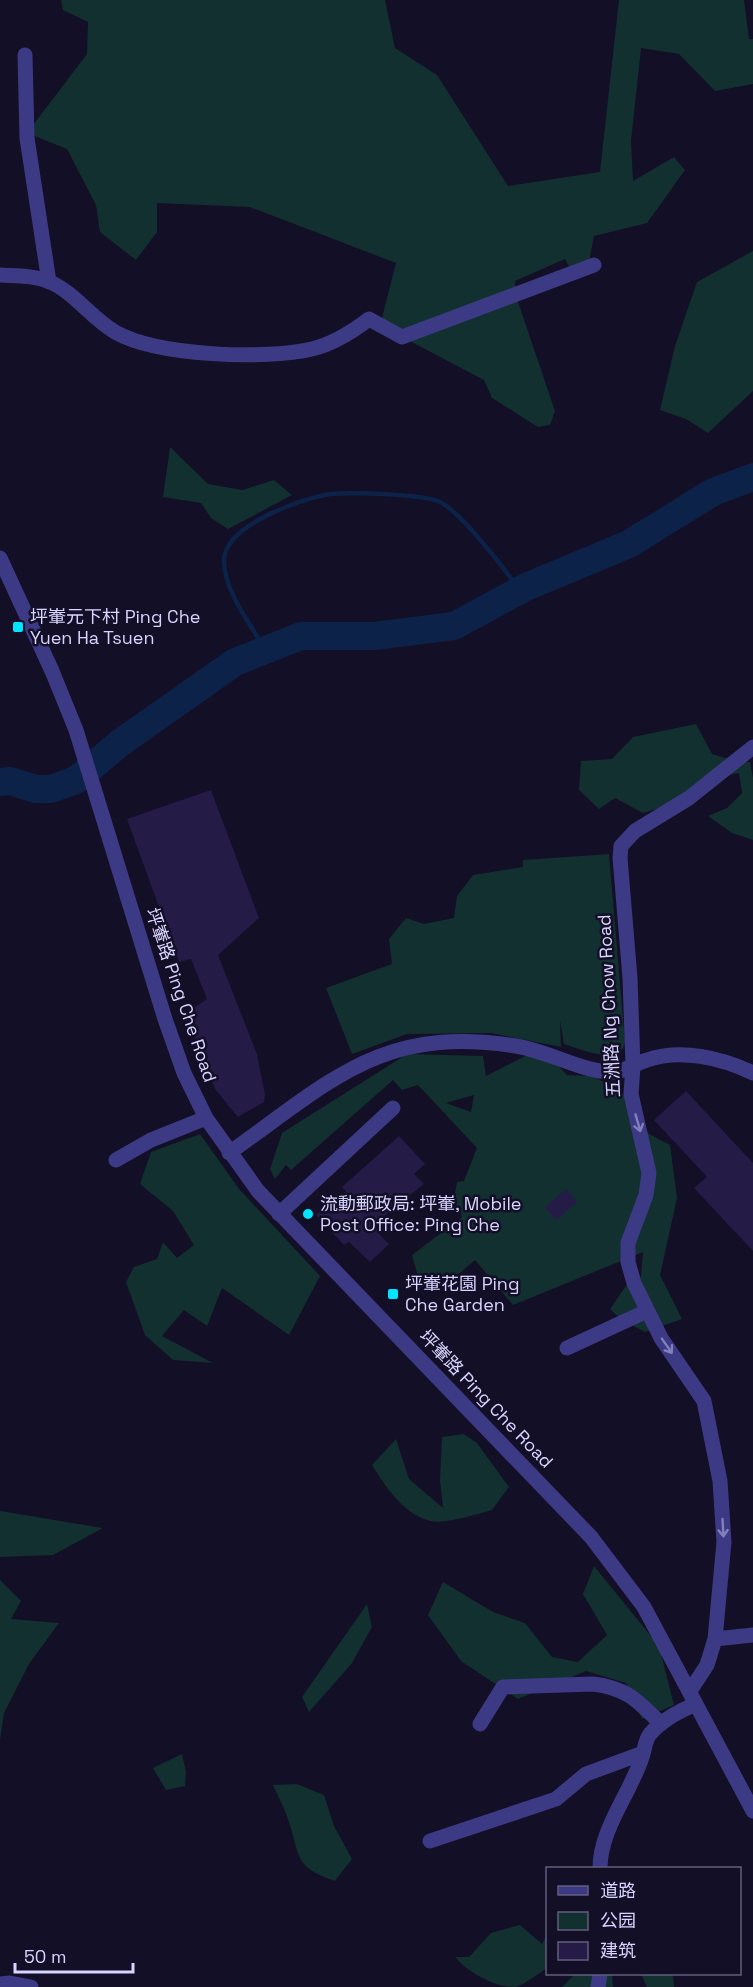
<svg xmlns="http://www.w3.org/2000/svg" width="753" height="1987" viewBox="0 0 753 1987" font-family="'Space Grotesk','Noto Sans SC',sans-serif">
<rect width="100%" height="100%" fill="#130f26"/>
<path fill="#12302f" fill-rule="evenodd" d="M61,0H385L395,48L437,75L508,186L600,172L619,0H744L749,39H753V84L715,91L679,54L641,48L631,141L633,181L674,157L685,170L647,223L594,236L588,267L573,273L565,259L515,281V293L555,411L550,425L538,427L492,398L484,380L402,337L382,318L396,263L250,207L157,203V232L136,260L100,232L96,205L67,149L27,133L87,54L88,22L63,10Z
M753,251V391L708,433L686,419L660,410L675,346L697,282Z
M170,447L208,484L242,490L274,480L292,495L228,529L211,518L201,503L163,497Z
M696,724L712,754L735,761L750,762L753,778V840L732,833L708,816L727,808L742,793L739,773L714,778L664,807L643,813L615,798L599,809L579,790L581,761L612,759L633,737Z
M609,854L625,1042C621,1067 579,1049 564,1044L560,1020L561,1047L491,1033L407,1034L352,1054L326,988L392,964L389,939L406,918L424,924L454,918L457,896L473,875L523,867V860Z
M535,1051L549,1056L567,1075L593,1076L618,1090L630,1100L649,1134L670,1145L677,1198L660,1275L682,1319L645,1332L622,1320L610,1309L630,1280L641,1277L643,1252L513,1305L475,1260L441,1289L418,1277L412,1255L462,1217L454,1199L457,1182L464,1181L477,1148L418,1085L402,1090L393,1080L291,1170L286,1165L275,1179L270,1169L282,1133L407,1054L483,1056L486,1076ZM474,1095L471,1112L446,1103Z
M200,1134L239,1189L320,1276L289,1335L222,1288L207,1326L184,1310L162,1336L213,1363L173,1360L145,1335L126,1282L134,1267L157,1259L163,1242L177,1258L194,1245L173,1211L140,1184L151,1152Z
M464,1434L477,1443L509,1487L492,1510C477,1514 442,1526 427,1520C401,1511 386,1487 372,1465L396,1439L409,1479L443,1508L440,1480L442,1437Z
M0,1511L103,1528L53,1555L0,1557Z
M594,1566L659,1646L674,1705L642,1719L626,1683L586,1671L518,1699L461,1661L428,1615L443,1582L493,1612L525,1623L552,1657L578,1662L607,1635L583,1594Z
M0,1580L21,1601L11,1619L59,1623L29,1664L4,1713L0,1740Z
M367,1604L372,1627L352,1663L309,1712L302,1697Z
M182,1754L186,1772L185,1786L166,1790L153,1768Z
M297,1784L324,1795L334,1826L352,1859L335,1881C292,1866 301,1856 288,1819C284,1807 278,1796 273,1785Z
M520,1925L542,1944L547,1935L548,1968C538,1973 523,1986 515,1987C493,1987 468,1972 455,1957H469L491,1933Z
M575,1974H612L613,1987H562Z
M641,1974H673L674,1987H647Z"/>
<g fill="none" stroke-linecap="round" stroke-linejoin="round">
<path stroke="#0c2248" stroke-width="4.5" d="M266,650C251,626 223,589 224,560C225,525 302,498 331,494C350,492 424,494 440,502C461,512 505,570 520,590"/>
<path stroke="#0c2248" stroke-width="28" d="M0,782L10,781L36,789H51L76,780L120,743L235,662L301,636H374L454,626L526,587L629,544L713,492L753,477"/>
</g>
<path fill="#241b47" d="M211,790L259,918L218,955L257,1054L265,1095L264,1102L238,1117L215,1089L185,1014L207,999L191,959L179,962L127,819Z
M686,1091L753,1163V1251L694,1188L707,1177L654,1120Z
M399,1136L425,1164L414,1174L424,1184L379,1220V1234L389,1244L370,1262L349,1242L344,1245L316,1215L346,1191L342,1187Z
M566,1189L577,1202L556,1220L545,1207Z"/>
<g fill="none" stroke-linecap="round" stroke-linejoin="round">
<path stroke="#3d3a85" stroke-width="15" d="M25,55L27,138L49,282
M0,275C16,276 34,275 50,282C75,293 91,318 115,332C157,356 265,360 312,349C333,344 352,332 369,319L402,337L594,265
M0,558L52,671L76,730L165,1019L184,1073L206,1118L258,1191L591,1537L644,1607L753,1811
M229,1153C331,1081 381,1025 516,1046C547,1051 579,1070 608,1072C623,1073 634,1064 647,1060C680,1048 722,1058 753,1073
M116,1160L151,1140L206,1118
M279,1214L393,1108
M567,1348L647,1311
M715,1639L753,1635
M690,1691L707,1665L715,1639L724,1542L720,1481L704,1401L661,1338L634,1283L628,1262V1243L646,1195L649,1173L631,1094L633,1066L630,978L620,858L621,846L635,831L689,798L753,747
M480,1724L503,1687L593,1684C627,1688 638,1701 661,1724
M430,1841L556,1799L586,1774L643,1753
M600,1868C600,1830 629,1795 641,1760C645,1751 644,1742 650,1734C662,1720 679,1711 696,1704
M0,1984L10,1983L31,1987
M598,1987L600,1974"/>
</g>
<defs><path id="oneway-shaft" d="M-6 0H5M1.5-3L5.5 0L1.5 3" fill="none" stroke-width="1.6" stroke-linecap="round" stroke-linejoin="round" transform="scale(1.5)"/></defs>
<g stroke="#837fbc">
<use href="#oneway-shaft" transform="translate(638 1123) rotate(74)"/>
<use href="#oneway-shaft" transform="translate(667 1346) rotate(55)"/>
<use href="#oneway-shaft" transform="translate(723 1528) rotate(87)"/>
</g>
<g fill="#00e5ff" stroke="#130f26" stroke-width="2">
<rect x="12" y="621" width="12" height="12" rx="3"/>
<circle cx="308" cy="1214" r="6"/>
<rect x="387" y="1288" width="12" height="12" rx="3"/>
</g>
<g text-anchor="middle" stroke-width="5" stroke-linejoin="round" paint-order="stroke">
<g font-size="18" fill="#d9d4ff" stroke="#130f26" text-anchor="start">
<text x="30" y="623">坪輋元下村 Ping Che<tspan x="30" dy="21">Yuen Ha Tsuen</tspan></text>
<text x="320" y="1210">流動郵政局: 坪輋, Mobile<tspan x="320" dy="21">Post Office: Ping Che</tspan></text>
<text x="405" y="1290">坪輋花園 Ping<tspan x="405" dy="21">Che Garden</tspan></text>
</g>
<g font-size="18" fill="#d9d4ff" stroke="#130f26">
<text transform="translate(181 995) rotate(71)" y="6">坪輋路 Ping Che Road</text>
<text transform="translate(609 1006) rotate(-93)" y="6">五洲路 Ng Chow Road</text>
<text transform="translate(486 1399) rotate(46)" y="6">坪輋路 Ping Che Road</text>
</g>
</g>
<rect x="546" y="1867" width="195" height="108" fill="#130f26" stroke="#625e7d" stroke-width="1.5"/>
<rect x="558" y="1886" width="30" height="9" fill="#3d3a85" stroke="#625e7d" stroke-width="1.5"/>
<text x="600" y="1897" font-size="18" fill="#d9d4ff">道路</text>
<rect x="558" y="1912" width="30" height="18" fill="#12302f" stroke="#625e7d" stroke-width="1.5"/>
<text x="600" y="1927" font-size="18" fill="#d9d4ff">公园</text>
<rect x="558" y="1942" width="30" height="18" fill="#241b47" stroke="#625e7d" stroke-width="1.5"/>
<text x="600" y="1957" font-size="18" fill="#d9d4ff">建筑</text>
<path d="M15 1963v9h118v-9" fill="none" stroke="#d9d4ff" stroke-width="3"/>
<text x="24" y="1963" font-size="18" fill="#d9d4ff" stroke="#130f26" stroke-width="4.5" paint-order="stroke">50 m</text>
</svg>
